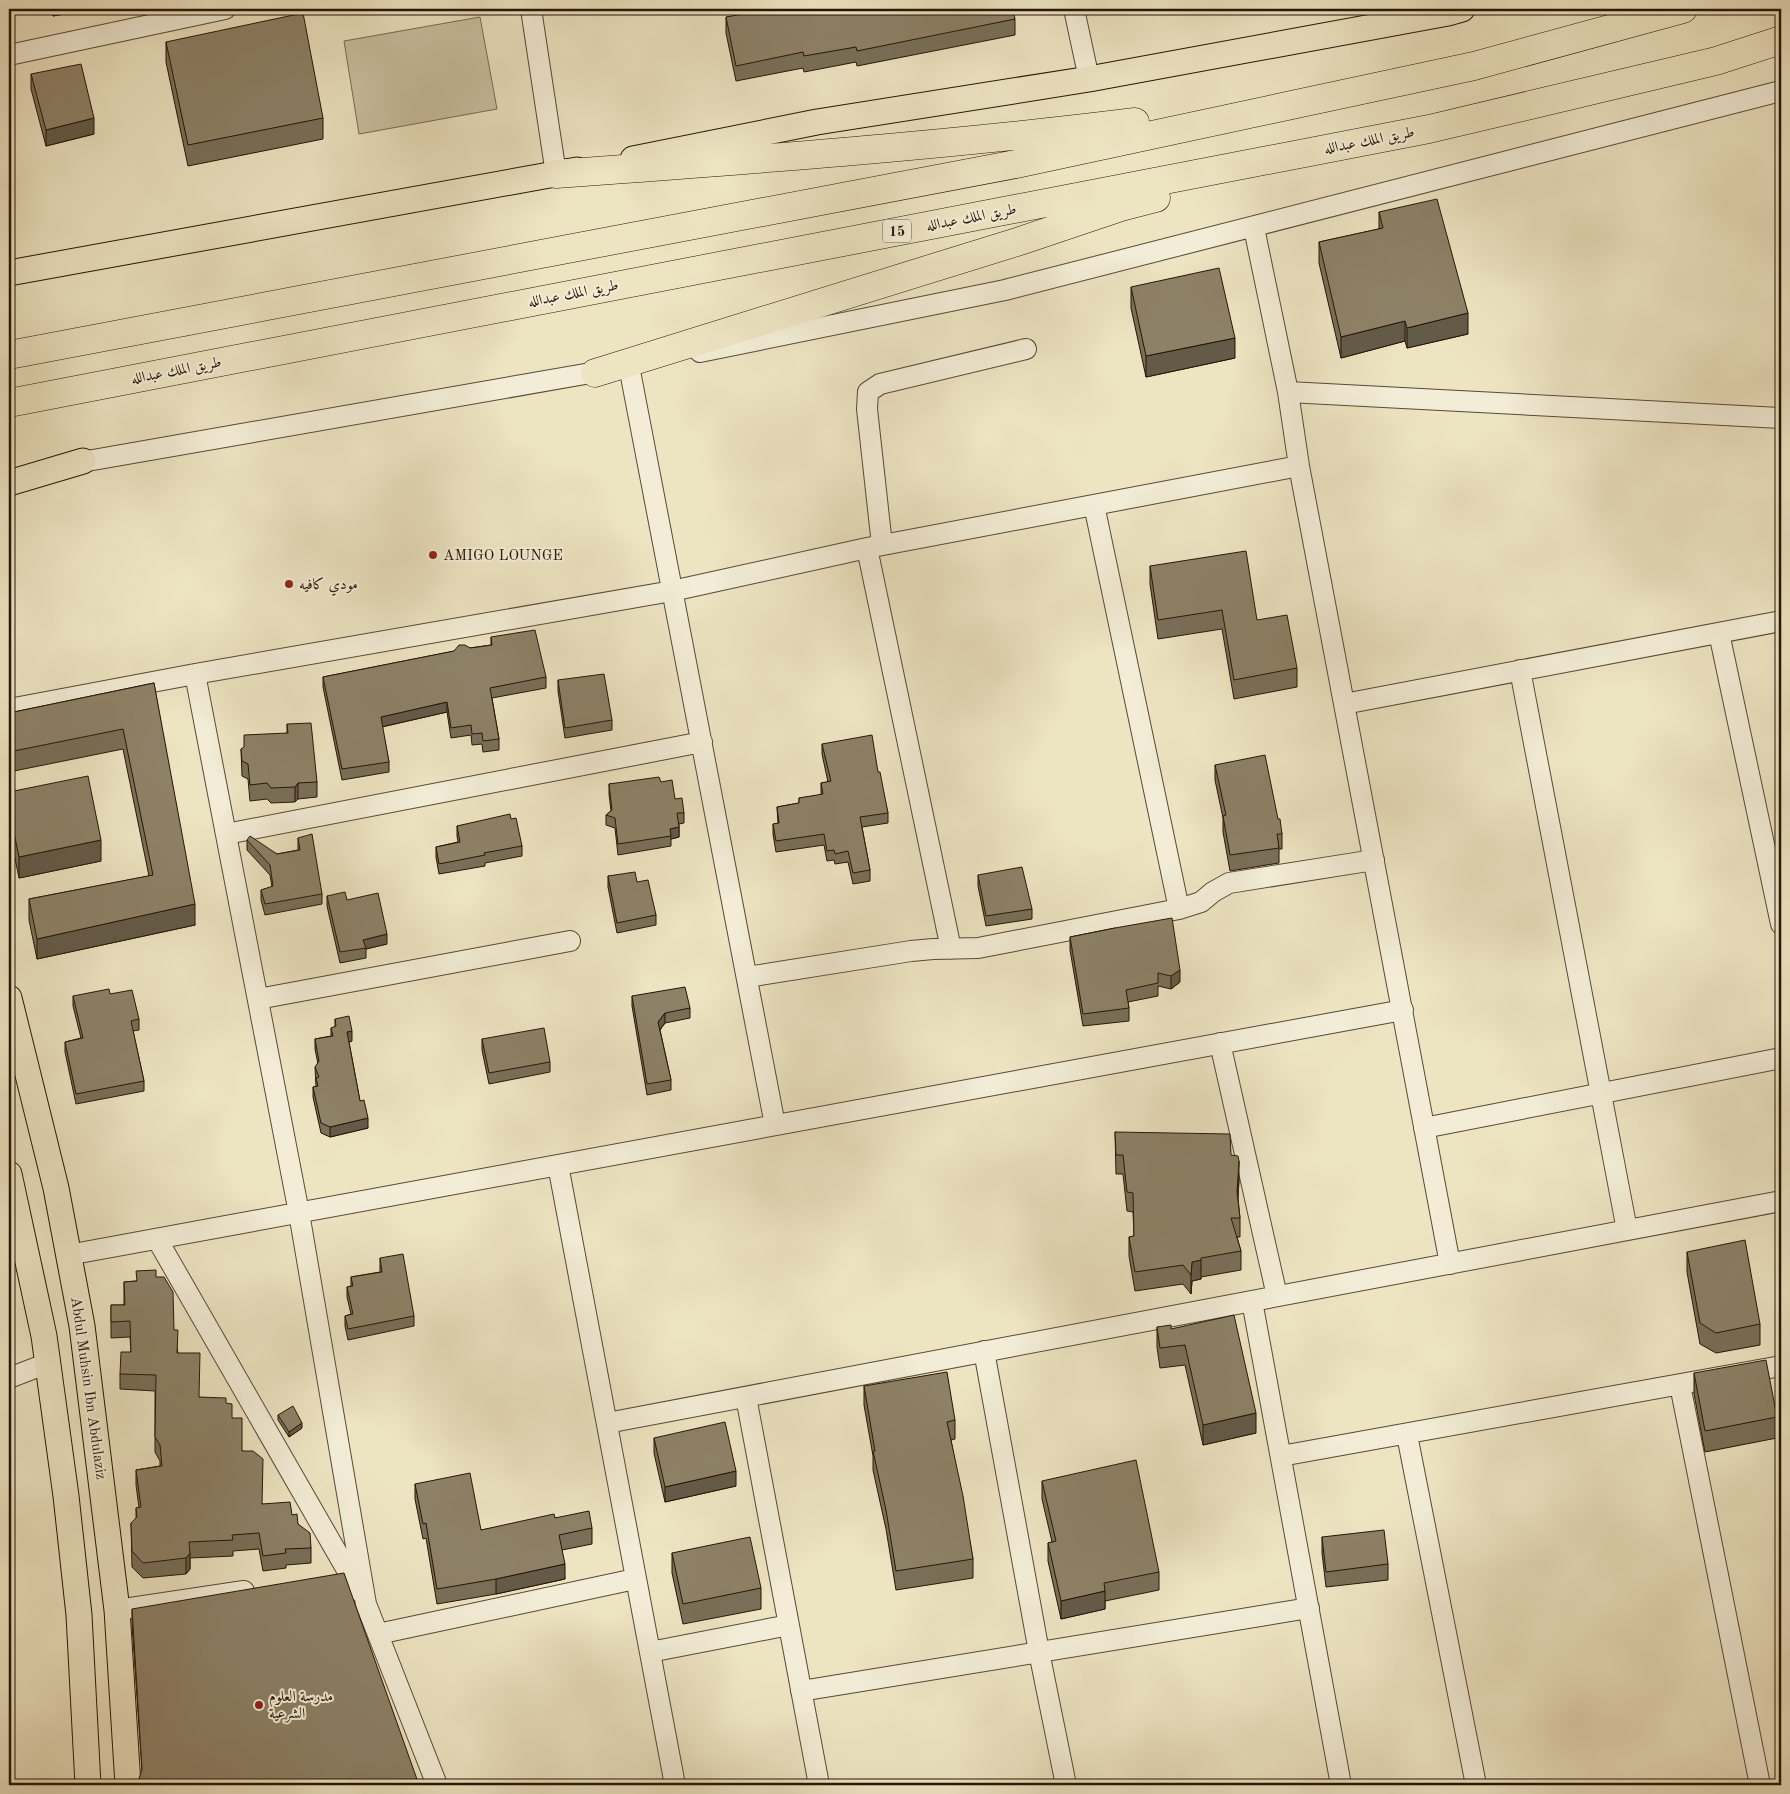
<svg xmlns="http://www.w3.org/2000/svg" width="1790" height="1794" viewBox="0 0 1790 1794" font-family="'Old Standard TT',Amiri,serif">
<rect width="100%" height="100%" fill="#ede4c2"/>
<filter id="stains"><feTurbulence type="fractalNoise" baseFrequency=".004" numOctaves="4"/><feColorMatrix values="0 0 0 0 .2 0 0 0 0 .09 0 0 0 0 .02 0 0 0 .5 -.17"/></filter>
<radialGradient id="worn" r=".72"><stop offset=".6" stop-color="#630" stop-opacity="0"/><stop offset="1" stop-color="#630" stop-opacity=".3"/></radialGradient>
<path fill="#cbc1a2" stroke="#786b54" d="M480,17L497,109L359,134L344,41Z"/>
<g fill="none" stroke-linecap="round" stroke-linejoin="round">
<defs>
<path id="minor" d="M531,9L556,174
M1074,9L1089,79
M9,55L225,9
M1254,228L1288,392L1299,466L1450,1264
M700,352L1005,290L1781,91
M629,366L775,1125
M1288,392L1781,418
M70,464L608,370
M1094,505L1179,909
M882,545L867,409L868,392L880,384L1026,349
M867,548L951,949
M1719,633L1781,924
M1520,670L1627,1230
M195,674L299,1213L366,1604L437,1785
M1344,704L1781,621
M9,709L195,674L672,591L867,548L1299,466
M226,834L702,742
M747,977L911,951L933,949L978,948L1179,909L1201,902L1213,892L1229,883L1374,860
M258,999L570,941
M1220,1043L1277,1296
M1424,1128L1781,1058
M558,1165L675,1785
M157,1239L359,1591
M68,1255L1403,1010
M1252,1301L1341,1785
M984,1351L1039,1652L1066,1785
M9,1378L48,1363
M1680,1385L1760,1785
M746,1397L819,1785
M607,1423L1781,1201
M1407,1435L1476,1785
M1281,1456L1781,1366
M117,1610L244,1591
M378,1634L635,1579
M650,1652L789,1625
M801,1691L1309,1608"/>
<path id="major" d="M633,159L817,122L1089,79L1448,13L1462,9
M9,273L577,170
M9,483L83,461
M9,998L56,1188L82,1326L117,1610L128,1785
M9,1174L44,1336L66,1496L79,1615L88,1785"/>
<path id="highway" d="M556,174C749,160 942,146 1135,122
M9,355L1016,164L1474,66L1683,9
M595,373L1020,241L1121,207L1156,198
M9,403L1429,129L1716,61L1781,40"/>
</defs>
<use href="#minor" stroke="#584934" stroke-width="22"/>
<use href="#major" stroke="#261505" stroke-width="27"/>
<use href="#highway" stroke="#261505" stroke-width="29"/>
<use href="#minor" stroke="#f3edd7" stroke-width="20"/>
<use href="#major" stroke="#ede4c2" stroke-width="25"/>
<use href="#highway" stroke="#ede4c2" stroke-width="28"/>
</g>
<path fill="#796f59" stroke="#261505" d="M38,9H70L69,13L53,16L49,11L42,12Z
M726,17L1015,19V35L857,66L856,62L804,72L803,68L736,81L726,33Z
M166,42L323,118V139L188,166L166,62Z
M31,74L94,134L46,146L31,89Z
M1379,212L1468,334L1407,348L1405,341L1341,358L1319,263V242L1379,229Z
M1131,287L1235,358L1146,377L1131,308Z
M1150,566L1257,620L1297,668V687L1234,699L1222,629L1158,639L1150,584Z
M491,637L546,677V688L492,698L499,739V750L483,752L482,744L472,745L471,735L451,738L447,712L382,727L389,762V772L342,780L323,687V677L470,648L491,645Z
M558,680L612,720V730L565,738L558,691Z
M154,683L195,925L37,959L29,920V899L149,876L123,749L9,772V713Z
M287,724L317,782V797L298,799L295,802L271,803L267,799L250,801L248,779L242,776L241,749L287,733Z
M822,744L878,772L888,813V823L862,827L870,870V881L853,884L848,862L835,864L834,860L827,861L824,845L776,852L773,834V824H778L777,807L799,803V798L821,795V783L828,782L822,754Z
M1215,765L1278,819L1282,834V849H1279V863L1230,871L1223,832V818L1215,780Z
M661,782L675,799L684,813V823L679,824V837L671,839V846L618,855L615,828L606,825V815L611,811L609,794V784Z
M9,792L101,861L19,878L9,830Z
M511,819L522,846V856L485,863V866L439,874L436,857V847L458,842L457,836V826Z
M298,838L322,894V904L265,915L261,900V890L272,887L270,875L247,850V840L277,854L298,850Z
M978,875L1032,909V919L986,926L978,886Z
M608,876L637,882L656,915V925L617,933L608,887Z
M327,896L347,900L387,944L366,949V958L340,963L327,906Z
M1115,928L1180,982L1171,989L1158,986V996L1128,1002L1129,1008V1021L1083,1026L1070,950V937Z
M110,994L139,1019V1030L133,1031L144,1081V1091L76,1104L65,1052V1042L81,1038L73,1006V996Z
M632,996L690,1008V1018L665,1023L660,1030L671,1080V1090L647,1095L632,1006Z
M335,1019L352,1041L349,1042L360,1101L368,1128L330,1137L321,1133L313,1097V1087H316L315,1067L318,1064L315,1049V1039L331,1036V1028L335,1027Z
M482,1039L550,1062V1072L489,1084L482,1050Z
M1115,1132L1231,1155L1239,1180L1238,1198L1240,1218V1237H1237L1241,1251V1270L1201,1277V1279L1192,1281L1191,1294L1183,1284L1135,1291L1129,1256V1237L1134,1236L1133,1212L1127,1211L1123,1174H1116Z
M1687,1252L1760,1324V1345L1716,1353L1700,1344L1687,1272Z
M380,1258L414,1316V1326L348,1340L345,1326V1316L351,1314L347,1297V1287L351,1286V1277L380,1272Z
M156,1277L174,1330L178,1353L199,1397L226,1403L242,1451L262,1504L292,1515L298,1524L311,1548V1563L286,1565V1568L263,1571L259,1549L233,1551V1556L190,1558V1569L186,1574L143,1578L132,1567L131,1523L136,1518V1508H139L136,1485V1470L160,1466V1461L155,1452V1391L120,1389V1374L131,1352L130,1337L111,1338V1305H124V1282L136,1281Z
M1157,1327L1171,1329L1256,1433L1203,1445L1185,1365L1160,1368L1157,1347Z
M1694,1373L1777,1417V1438L1705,1452L1694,1394Z
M864,1386L955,1420V1439L951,1440L973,1559V1578L896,1590L886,1529L873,1470V1456L864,1405Z
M278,1415L302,1428L289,1437L278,1420Z
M654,1438L736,1486L665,1502L654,1453Z
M1042,1481L1159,1572V1590L1105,1601V1609L1061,1619L1048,1561V1543L1052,1542L1042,1499Z
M415,1484L481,1530L555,1518L592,1528V1544L562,1550L565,1579L496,1594L437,1604L426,1538L423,1539L415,1499Z
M1322,1537L1388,1564V1580L1326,1587L1322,1553Z
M672,1553L761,1588V1609L683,1624L672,1573Z
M132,1609L419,1785H139V1779L142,1771L132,1624Z"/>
<path fill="#635a48" stroke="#261505" d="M53,9H70L69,13L53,16Z
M94,118V134L46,146V130Z
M1468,313V334L1407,348V328Z
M1405,321V341L1341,358V337Z
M1235,338V358L1146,377V356Z
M447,702V712L381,727V717Z
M298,783V799L295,802V787Z
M679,827V837L671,839L670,829Z
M101,840V861L19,878V857Z
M195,904V925L37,959V939Z
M387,934V944L366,949L363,940Z
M1180,970V982L1171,989V976Z
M665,1013V1023L658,1032V1022Z
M352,1031V1041L347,1043V1032Z
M368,1118V1128L330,1137V1127Z
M1239,1161V1180L1237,1211V1192Z
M1201,1260V1279L1192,1281L1191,1294V1275L1192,1262Z
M1256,1413V1433L1203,1445V1425Z
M302,1423V1428L289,1437V1432Z
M736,1471V1486L665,1502V1487Z
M190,1553V1569L186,1574V1558Z
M565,1564V1579L496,1594V1579Z
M1105,1591V1609L1061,1619V1601Z"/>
<path fill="#8d8167" stroke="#261505" d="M771,9H1013L1015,19L857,51L856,47L804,56L803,52L736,66L726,17Z
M303,13L323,118L188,145L166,42Z
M81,64L94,118L46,130L31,74Z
M1437,199L1468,313L1407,328L1405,321L1341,337L1319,242L1383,228L1379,212Z
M1219,268L1235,338L1146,356L1131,287Z
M1246,551L1257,620L1287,615L1297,668L1234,680L1222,610L1158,620L1150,566Z
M535,630L546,677L490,688L499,739L483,741L482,733L472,734L471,725L451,728L447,702L381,717L389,762L342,769L323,677L454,651L459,645H465L470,648L492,645L491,637Z
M604,674L612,720L565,728L558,680Z
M154,683L195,904L37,939L29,899L153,875L123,729L9,752V713Z
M311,723L317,782L298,783L295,787L271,788L267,783L250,785L248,764L242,761L241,749L244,747V735L288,733L287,724Z
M872,735L878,772H880L888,813L860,817L870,870L853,873L848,851L835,854L834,850L827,851L824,834L776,841L773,824L779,823L777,807L799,803V798L823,794L821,783L831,781L822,744Z
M1265,755L1278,819H1280L1282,834H1277L1279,848L1230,855L1223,816L1226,815L1215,765Z
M88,776L101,840L19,857L9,809V792Z
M659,777L661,782L672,780L675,799L682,798L684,813H677L679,827L670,829L671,836L618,844L615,818L606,815L612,810L609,784Z
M510,814L511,819L516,818L522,846L484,853L485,855L439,864L436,847L460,842L457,826Z
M312,834L322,894L265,904L261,890L273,886L270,865L247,840L250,836L277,854L300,850L298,838Z
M1022,867L1032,909L986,916L978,875Z
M635,872L637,882L648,880L656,915L617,923L608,876Z
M345,892L347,900L378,893L387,934L363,940L366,948L340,952L327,896Z
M1172,918L1180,970L1171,976L1158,973V983L1126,990L1129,1008L1083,1014L1070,937L1115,928Z
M685,987L690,1008L665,1013L658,1022L671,1080L647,1084L632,996Z
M109,989L110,994L132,990L139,1019L131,1021L144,1081L76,1094L65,1042L83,1038L73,996Z
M349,1016L352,1031L347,1032L360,1101L364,1100L368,1118L330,1127L321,1123L313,1087L318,1086L316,1078L319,1077L315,1067L319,1061L315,1039L333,1036L331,1028L336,1026L335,1019Z
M544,1028L550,1062L489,1073L482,1039Z
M1115,1132L1230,1134L1231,1155L1238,1156L1239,1161L1237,1192L1240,1218H1231L1241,1251L1201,1258V1260L1192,1262L1191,1275L1183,1265L1135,1272L1129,1237L1134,1236L1133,1193L1127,1192L1123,1155H1116Z
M1745,1240L1760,1324L1716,1333L1700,1323L1687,1252Z
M403,1254L414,1316L348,1329L345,1316L353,1314L347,1287L353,1286L351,1277L382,1272L380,1258Z
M156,1270V1277H164L173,1292L174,1330H178L177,1353H200L199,1397L226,1398V1403L232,1404V1418H242V1451H253L263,1459L262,1504L290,1502L292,1515L297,1514L298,1524L310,1533L311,1548L285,1549L286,1553L263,1556L259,1533L232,1535L233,1540L189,1542L190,1553L186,1558L143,1563L132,1551L131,1523L137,1517L136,1508L141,1507L136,1470L162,1466L160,1445L155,1437L156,1375L120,1374L121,1352H131L130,1321L111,1322V1305H125L124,1282L137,1281L136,1271Z
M1234,1315L1256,1413L1203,1425L1185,1345L1160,1348L1157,1327L1171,1325V1329Z
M1766,1360L1777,1417L1705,1431L1694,1373Z
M947,1372L955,1420L947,1422L963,1496L973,1559L896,1571L886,1510L873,1451H875L864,1386Z
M293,1406L302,1423L289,1432L278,1415Z
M725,1422L736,1471L665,1487L654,1438Z
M1136,1460L1159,1572L1104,1583L1105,1591L1061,1601L1048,1543L1056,1541L1042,1481Z
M470,1473L481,1530L554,1514L555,1518L589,1511L592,1528L559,1535L565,1564L496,1579L437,1589L426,1523L423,1524L415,1484Z
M1384,1530L1388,1564L1326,1572L1322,1537Z
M750,1537L761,1588L683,1604L672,1553Z
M344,1573L419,1785H139V1779L142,1769L132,1609Z"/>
<g fill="#8f2418" stroke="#f3edd7" stroke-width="2">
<circle cx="433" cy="555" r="5"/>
<circle cx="289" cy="584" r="5"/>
<circle cx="259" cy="1705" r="5"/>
</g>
<g text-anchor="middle" stroke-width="4" stroke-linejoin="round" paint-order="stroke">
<rect fill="#f3edd7" stroke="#645644" stroke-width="1" x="883" y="219.5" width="28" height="23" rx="4"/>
<g font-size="14" font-weight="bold" fill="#261505">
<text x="897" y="236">15</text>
</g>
<g font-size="15" fill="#261505" stroke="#f3edd7">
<text transform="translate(1369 140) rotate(-11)" y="5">طريق الملك عبدالله</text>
<text transform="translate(971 217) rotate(-11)" y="5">طريق الملك عبدالله</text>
<text transform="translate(573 293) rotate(-11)" y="5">طريق الملك عبدالله</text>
<text transform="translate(176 370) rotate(-11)" y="5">طريق الملك عبدالله</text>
<text transform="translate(89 1388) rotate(82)" y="5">Abdul Muhsin Ibn Abdulaziz</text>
</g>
<g font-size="15" fill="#261505" stroke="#f3edd7" text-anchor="start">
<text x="443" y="560">AMIGO LOUNGE</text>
<text x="299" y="589">مودي كافيه</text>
<text x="269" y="1701">مدرسة العلوم<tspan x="269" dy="17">الشرعية</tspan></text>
</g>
</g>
<rect width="1790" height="1794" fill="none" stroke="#ede4c2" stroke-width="30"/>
<rect x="10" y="10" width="1770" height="1774" fill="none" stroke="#261505" stroke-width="2.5"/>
<rect x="15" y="15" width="1760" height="1764" fill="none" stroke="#261505"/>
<rect width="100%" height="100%" filter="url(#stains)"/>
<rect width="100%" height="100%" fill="url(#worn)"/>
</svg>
